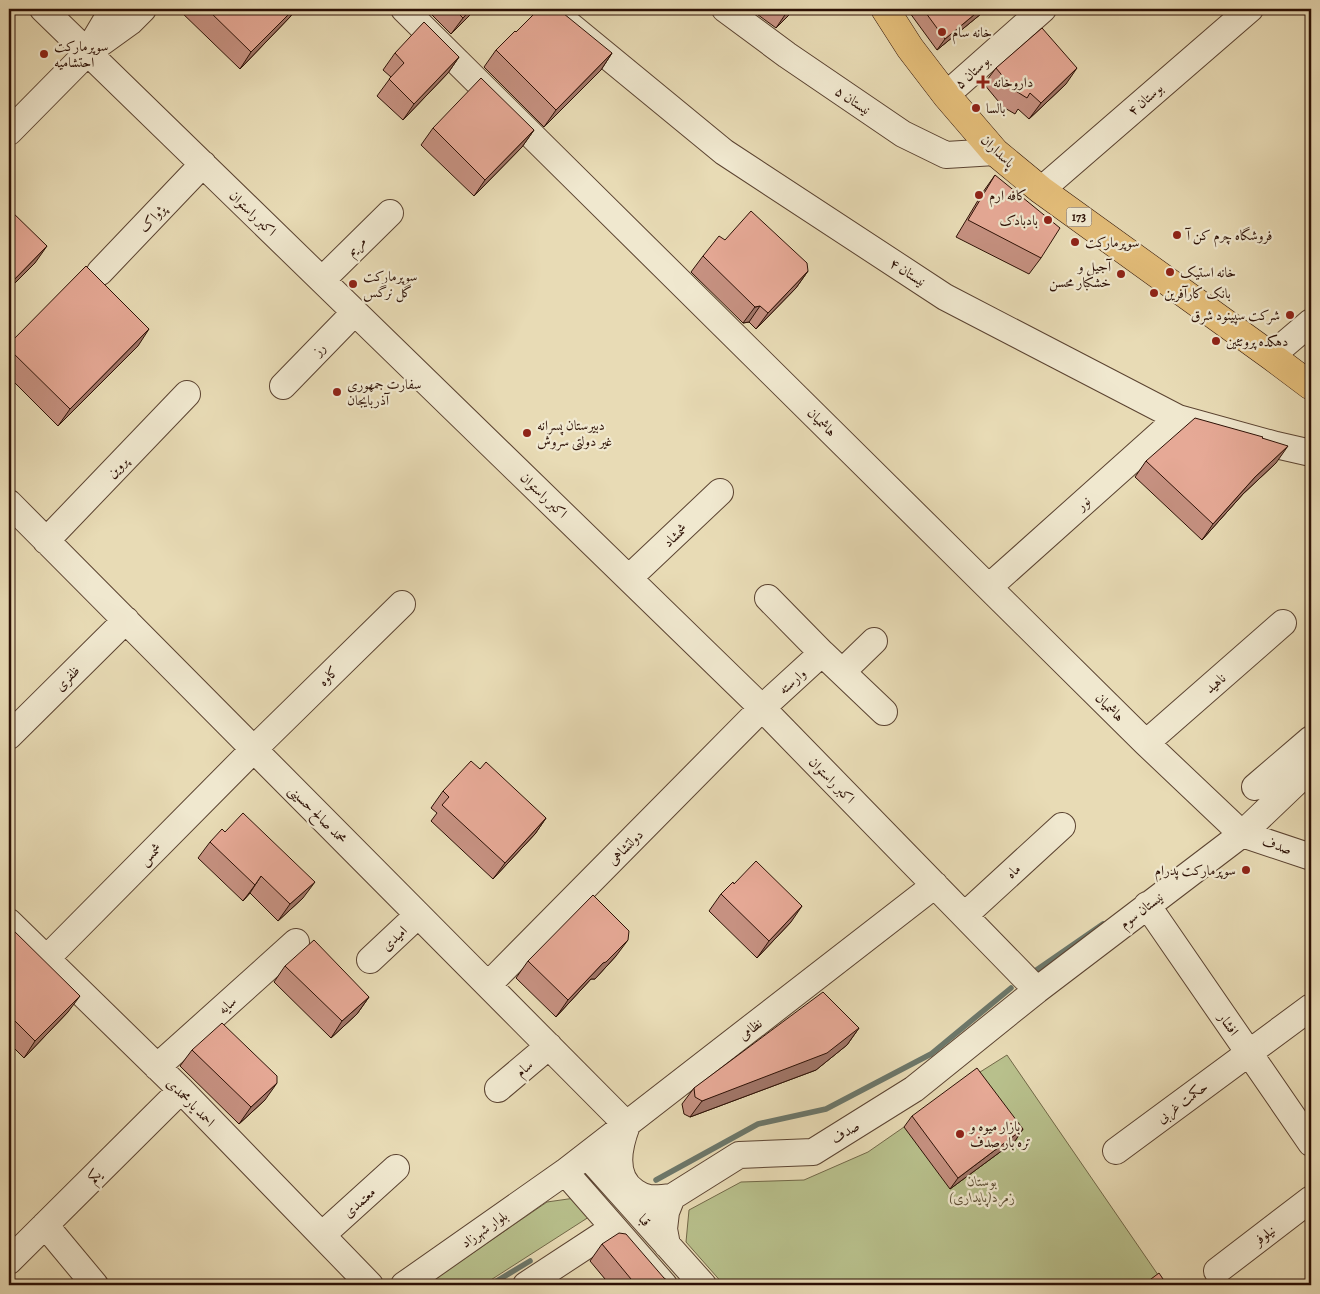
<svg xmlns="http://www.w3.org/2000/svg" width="1320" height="1294" viewBox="0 0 1320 1294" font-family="Alegreya,Amiri,serif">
<rect width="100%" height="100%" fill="#e8dbb5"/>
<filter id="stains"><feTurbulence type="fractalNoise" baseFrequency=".004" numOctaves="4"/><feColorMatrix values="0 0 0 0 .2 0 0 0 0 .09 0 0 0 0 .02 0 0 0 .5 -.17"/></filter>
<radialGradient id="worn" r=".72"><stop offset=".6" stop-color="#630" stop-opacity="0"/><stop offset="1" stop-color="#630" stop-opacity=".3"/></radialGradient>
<path fill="#b8c08c" stroke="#726848" d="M1007,1055L1165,1285H724L686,1242L689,1210L741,1182L804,1180L868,1152L904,1127L969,1079Z
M575,1198L592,1215L483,1285H426L547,1202Z"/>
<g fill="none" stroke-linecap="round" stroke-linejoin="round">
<path stroke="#6c776a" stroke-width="5.5" d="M1035,971L1103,924
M656,1180L758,1124L826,1109L931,1054L1011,988
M490,1285L530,1261"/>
<defs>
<path id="minor" d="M43,9L762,708L1037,990
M404,9L1146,743L1242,834L1311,857
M550,9L724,152L945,297L1178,418L1276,445L1311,453
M725,9L787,55L903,134L946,155L995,152
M91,46L113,9
M946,95L1043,9
M9,132L87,53L130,22L143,9
M1041,190L1250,9
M100,272L203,164
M322,280L390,213
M1271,356L1311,322
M283,386L355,312
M9,503L627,1125C619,1146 612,1177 635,1192C639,1195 644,1197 649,1198C656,1199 664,1198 672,1197
M46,541L187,394
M629,578L720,492
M989,587L1178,418
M768,598L822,653L884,712
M842,672L874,641
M9,736L126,620
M1146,743L1283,623
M1255,787L1311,739
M1147,905L1311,1143
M965,915L1062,826
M9,922L181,1090L370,1285
M46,959L254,749L402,604
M370,960L418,915
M488,985L762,708L822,653
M157,1067L296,942
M498,1089L549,1046
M1116,1151L1311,1007
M587,1155L703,1285
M565,1172L664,1285
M45,1225L95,1285
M322,1235L396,1168
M667,1245L664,1229L666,1212L672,1197L739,1155L813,1152L914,1089L1037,990L1242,834L1311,768
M9,1261L181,1090
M1217,1271L1311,1199
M404,1285L565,1172L935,885
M526,1285L613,1228"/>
<path id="major" d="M885,9L910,48L946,95L995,152L1041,190L1271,356L1311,386"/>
</defs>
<use href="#minor" stroke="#5b4331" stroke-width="28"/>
<use href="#major" stroke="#2c1005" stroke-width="29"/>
<use href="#minor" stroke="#f0e8cf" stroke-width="26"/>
<use href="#major" stroke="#e4be7a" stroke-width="28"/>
</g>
<path fill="#c69181" stroke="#2c1005" d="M178,9H296L290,17L240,69Z
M426,9H476L451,34Z
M750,9H795L776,28Z
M907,9H987L937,50Z
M516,32L612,53L601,70L544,127L484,67L496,50Z
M395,53L459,57L448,73L403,120L377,96L391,77L383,70Z
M996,68L1066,84L1029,119L1018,109L1015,114L1003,107L984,84Z
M433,128L534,130L522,147L474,196L421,145Z
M995,175L1041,258L1029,274L956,237L983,192Z
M725,240L808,271L796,288L756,329L749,322L743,323L691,272L703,256Z
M9,344L138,346L58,426L9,377Z
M1262,438L1276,463L1243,494L1202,540L1135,477L1146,461Z
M480,769L546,818L535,834L493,879L431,821L437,813L431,808L443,791Z
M225,832L303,898L278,921L250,893L243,901L198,858L210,842Z
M721,894L791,922L757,958L709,911Z
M9,926L68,1012L24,1058L9,1043Z
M616,956L595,979H591L556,1017L516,978L528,961Z
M285,966L369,997L357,1014L331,1038L274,982Z
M859,1028L847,1045L816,1070L690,1117L684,1114L682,1104L694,1088Z
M192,1050L265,1100L239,1124L180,1066Z
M912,1116L1023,1129L1015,1141L950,1189L904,1127Z
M602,1244L671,1283L683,1285H610L590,1261Z"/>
<path fill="#a17669" stroke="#2c1005" d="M294,9H296L290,17L240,69L251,52Z
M471,9H476L451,34L463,18Z
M789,9H795L776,28Z
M981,9H987L937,50L945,39Z
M612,53L601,70L544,127L556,110Z
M459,57L448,73L403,120L414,104Z
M1077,68L1066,84L1029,119L1041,103Z
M534,130L522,147L474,196L485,180Z
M47,246L35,263L9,289V285Z
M808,271L796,288L756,329L768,313Z
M760,306L749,322L743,323L755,307Z
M149,329L138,346L58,426L70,409Z
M1288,446L1276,463L1243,494L1202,540L1213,524L1255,477Z
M546,818L535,834L493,879L505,863Z
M261,876L250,893L243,901L255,885Z
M315,882L303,898L278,921L290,904Z
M802,906L791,922L757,958L769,941Z
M628,940L616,956L595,979H591L556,1017L568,1000L603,963Z
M80,996L68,1012L24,1058L35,1041Z
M369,997L357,1014L331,1038L342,1021Z
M859,1028L847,1045L816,1070L690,1117L702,1101Z
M277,1083L265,1100L239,1124L251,1107Z
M1023,1129L1015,1141L950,1189L958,1178Z"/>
<path fill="#e6a996" stroke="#2c1005" d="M207,9H294L251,52Z
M454,9H471L463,18Z
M539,9H558L612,53L556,110L496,50L515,31L516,32Z
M923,9H981L945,39Z
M424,22L459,57L414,104L389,79L404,63L395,53Z
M1042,28L1077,68L1041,103L1030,93L1027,98L1014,90L996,68Z
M481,78L534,130L485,180L433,128Z
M995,175L1060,228L1041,258L968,220Z
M9,209L47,246L9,285Z
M751,211L807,263L808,271L768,313L760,306L755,307L703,256L719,236L725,240Z
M86,266L149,329L70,409L9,349V344Z
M1195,418L1263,437L1262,438L1288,446L1255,477L1213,524L1146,461Z
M471,761L480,769L486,762L546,818L505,863L442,805L449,797L443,791Z
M243,813L315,882L290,904L261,876L255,885L210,842L222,829L225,832Z
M756,861L802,906L769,941L721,894L733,882L734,884Z
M593,895L629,931L628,940L606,962L603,963L568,1000L528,961Z
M9,926L80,996L35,1041L9,1015Z
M314,940L369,997L342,1021L285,966Z
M823,992L859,1028L827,1053L702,1101L695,1097L694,1088Z
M222,1023L277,1076V1083L251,1107L192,1050Z
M977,1068L1023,1129L958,1178L912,1116Z
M619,1233L626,1234L664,1278L671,1283L680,1282L683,1285H636L602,1244Z
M1159,1273L1167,1285H1143Z"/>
<g fill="#8f2418" stroke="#f0e8cf" stroke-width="2">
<circle cx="942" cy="32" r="5"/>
<circle cx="44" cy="54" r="5"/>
<path d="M980.5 74.5h5v5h5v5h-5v5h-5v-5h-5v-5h5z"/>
<circle cx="976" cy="108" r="5"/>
<circle cx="979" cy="195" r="5"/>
<circle cx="1048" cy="220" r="5"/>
<circle cx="1177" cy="235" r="5"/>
<circle cx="1075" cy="242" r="5"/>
<circle cx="1170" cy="272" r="5"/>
<circle cx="1121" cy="274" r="5"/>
<circle cx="353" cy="284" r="5"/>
<circle cx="1154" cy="293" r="5"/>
<circle cx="1290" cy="315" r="5"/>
<circle cx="1216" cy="341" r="5"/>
<circle cx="337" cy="392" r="5"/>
<circle cx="527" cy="433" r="5"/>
<circle cx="1246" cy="870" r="5"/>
<circle cx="960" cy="1134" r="5"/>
</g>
<g text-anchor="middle" stroke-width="4.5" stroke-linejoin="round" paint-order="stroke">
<rect fill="#f0e8cf" stroke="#675142" stroke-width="1" x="1066.5" y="207.5" width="25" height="19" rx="4"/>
<g font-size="12" font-weight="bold" fill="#2c1005">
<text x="1079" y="221">173</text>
</g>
<g font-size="14" fill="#2c1005" stroke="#f0e8cf" text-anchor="start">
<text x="952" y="37">خانه سام</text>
<text x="54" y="51">سوپرمارکت<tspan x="54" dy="16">احتشامیه</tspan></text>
<text x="993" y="87">داروخانه</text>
<text x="986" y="113">بالسا</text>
<text x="989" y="200">کافه ارم</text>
<text x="1038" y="225" text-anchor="end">بادبادک</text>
<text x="1187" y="240">فروشگاه چرم کن آ</text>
<text x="1085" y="247">سوپرمارکت</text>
<text x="1111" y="271" text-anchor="end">آجیل و<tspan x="1111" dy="16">خشکبار محسن</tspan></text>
<text x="1180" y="277">خانه استیک</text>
<text x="363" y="281">سوپرمارکت<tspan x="363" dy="16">گل نرگس</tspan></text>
<text x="1164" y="298">بانک کارآفرین</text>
<text x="1280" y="320" text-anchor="end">شرکت سپینود شرق</text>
<text x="1226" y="346">دهکده پروتئین</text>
<text x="347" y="389">سفارت جمهوری<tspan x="347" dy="16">آذربایجان</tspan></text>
<text x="537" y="430">دبیرستان پسرانه<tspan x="537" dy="16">غیر دولتی سروش</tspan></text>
<text x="1236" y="875" text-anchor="end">سوپرمارکت پدرام</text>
<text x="970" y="1131">بازار میوه و<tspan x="970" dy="16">تره بار صدف</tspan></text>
</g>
<g font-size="14" fill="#2c1005" stroke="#f0e8cf">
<text transform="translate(972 72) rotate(-42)" y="5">بوستان ۵</text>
<text transform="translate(1145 99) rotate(-41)" y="5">بوستان ۴</text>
<text transform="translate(853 100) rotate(34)" y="5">نیستان ۵</text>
<text transform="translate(998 151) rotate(44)" y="5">پاسداران</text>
<text transform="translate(253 213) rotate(44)" y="5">اکبر راستوان</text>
<text transform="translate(152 218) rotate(-46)" y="5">پژواک</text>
<text transform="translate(356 246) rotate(-45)" y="5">مریم</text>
<text transform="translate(908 272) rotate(33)" y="5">نیستان ۴</text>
<text transform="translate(319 349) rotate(-46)" y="5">رز</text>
<text transform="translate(822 422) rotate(45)" y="5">هاشمیان</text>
<text transform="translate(117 467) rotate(-46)" y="5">پروین</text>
<text transform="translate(544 495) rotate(44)" y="5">اکبر راستوان</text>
<text transform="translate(1083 503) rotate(-42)" y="5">نور</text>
<text transform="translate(675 535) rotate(-43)" y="5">شمشاد</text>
<text transform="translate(328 676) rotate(-44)" y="5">کاوه</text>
<text transform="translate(67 678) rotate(-45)" y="5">ظفری</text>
<text transform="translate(792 681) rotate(-42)" y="5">وارسته</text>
<text transform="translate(1215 683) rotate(-41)" y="5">ناهید</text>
<text transform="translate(1110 707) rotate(45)" y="5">هاشمیان</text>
<text transform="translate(832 780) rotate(46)" y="5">اکبر راستوان</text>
<text transform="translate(318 814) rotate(45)" y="5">محمد صالح حسینی</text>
<text transform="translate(1277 845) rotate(18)" y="5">صدف</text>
<text transform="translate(625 847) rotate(-45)" y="5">دولتشاهی</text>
<text transform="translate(150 854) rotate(-45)" y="5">شمس</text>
<text transform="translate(1013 871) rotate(-43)" y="5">ماه</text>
<text transform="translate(1141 910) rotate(-37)" y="5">نیستان سوم</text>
<text transform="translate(394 938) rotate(-43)" y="5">امیدی</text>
<text transform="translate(227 1005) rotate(-42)" y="5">سایه</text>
<text transform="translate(1229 1024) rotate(55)" y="5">افشار</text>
<text transform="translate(750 1029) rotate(-38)" y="5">نظامی</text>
<text transform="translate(524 1068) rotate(-40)" y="5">سام</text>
<text transform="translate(191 1102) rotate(45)" y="5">احمد یارمحمدی</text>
<text transform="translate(1182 1102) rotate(-36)" y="5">حکمت غربی</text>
<text transform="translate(845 1132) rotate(-32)" y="5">صدف</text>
<text transform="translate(94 1176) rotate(-45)" y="5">یکم</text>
<text transform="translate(359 1202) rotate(-42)" y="5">معتمدی</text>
<text transform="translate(645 1220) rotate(48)" y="5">قبا</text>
<text transform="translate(484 1229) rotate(-35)" y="5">بلوار شهرزاد</text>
<text transform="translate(1264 1235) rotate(-37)" y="5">نیلوفر</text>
</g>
<g font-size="14" font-style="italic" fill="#5d4e34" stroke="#f0e8cf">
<text x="982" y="1186">بوستان<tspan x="982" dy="16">زمرد(پایداری)</tspan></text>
</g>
</g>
<rect width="1320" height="1294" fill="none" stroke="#e8dbb5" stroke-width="30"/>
<rect x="10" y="10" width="1300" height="1274" fill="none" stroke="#2c1005" stroke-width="2.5"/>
<rect x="15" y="15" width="1290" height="1264" fill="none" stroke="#2c1005"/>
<rect width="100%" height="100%" filter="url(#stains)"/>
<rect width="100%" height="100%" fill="url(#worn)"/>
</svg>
